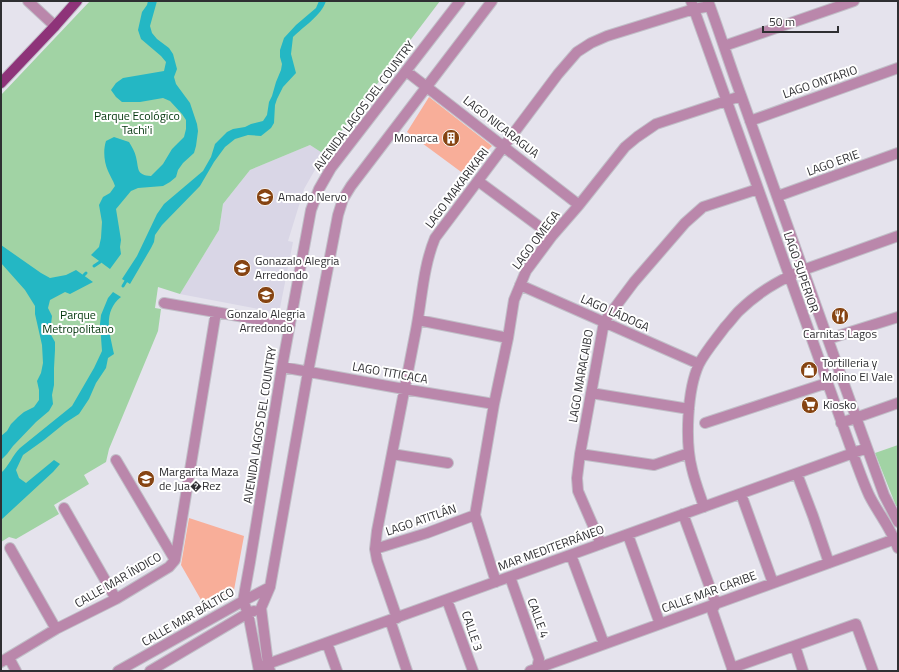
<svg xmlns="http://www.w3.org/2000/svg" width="899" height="672" viewBox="0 0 899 672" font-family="'Titillium Web',sans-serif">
<rect width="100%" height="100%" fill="#e5e3ed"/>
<path fill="#d9d6e6" d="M310,145L324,154L304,189L288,241L293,242L279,313L180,294L219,230L223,204L250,170Z"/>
<path fill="#a1d3a4" d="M90,1H440L324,154L310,145L250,170L223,204L219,230L180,294L158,287L155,308L161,309L158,331L109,449L106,462L84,475L89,484L54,505L59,514L16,539L9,537L1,542V95Z
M898,445V506H896L875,453Z"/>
<path fill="#24b7c4" d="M148,1H157L150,26L152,33L157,39L169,48L173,54L177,69L174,77L176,84L190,103L197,124L198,131L196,146L194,153L183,163L178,170L176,177L170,182L163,186L138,188L131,191L116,209L121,240L120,247L121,254L110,269L91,255L99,247L101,238L102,222L99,205L103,197L110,193L115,186C113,180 110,176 108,171C104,162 103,150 106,141L114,137L129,142C132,147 135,152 136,157C139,169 136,175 151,176L163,164L172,149L184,137L186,129V120L182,114L170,101L163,98L140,102H122L116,97L111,90L116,83L123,78L164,71L166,62L161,56L141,39L138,30L142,12L147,5Z
M319,1H326C321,16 304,26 293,37L291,54L296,73L283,87L277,99L275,105L274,123L271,128L261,136L248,135L235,139L225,147L214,162L200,186L162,225L155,235L154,242L151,248L130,284L122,279L137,256L157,214L164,204L203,171L211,157L215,144L227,132L233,129L245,127L251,124L263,121L267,115L269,102L272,96L276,82L281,70L282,64L280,57V50L284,38L296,25L316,8Z
M1,245L41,273L50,278L66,275L76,270L93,282L70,294L65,292L50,300L48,308L52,316L50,333L55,342V350L54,368V385L52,395L53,404L49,411L36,422L13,446L7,454L1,460V436L7,431L11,424L18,417L24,412L34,407L39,400V390L37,381L41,373L43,363L42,345L35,314V306L25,290L1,263Z
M113,292L121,297C102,312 110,334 114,354L108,358L106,368L96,383L89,399L79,414L65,423L44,440L23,455L16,470L19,478L26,483L54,460L60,464L53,472L1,520V473C9,466 12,456 20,448L72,406L94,368L102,351L100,324L101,315L108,298Z"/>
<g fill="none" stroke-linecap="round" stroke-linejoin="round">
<path stroke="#24b7c4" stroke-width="3" d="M94,266L100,262
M84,275L86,273
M123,286L126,281"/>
</g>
<path fill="#f8ae99" d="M429,97L492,146L483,155L468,177L407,132Z
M189,518L244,536L234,590L204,605L181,565Z"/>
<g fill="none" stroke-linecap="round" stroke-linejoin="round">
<defs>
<path id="minor" d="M28,1L55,26
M691,1L853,454C858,467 863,482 869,495C878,513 891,528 898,548
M708,1C720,33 730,66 742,98C789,230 836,363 884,495L898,522
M724,46L854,1
M406,71L579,205
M750,121L898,68
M478,181L552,236
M778,196L898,153
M520,285L699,364
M164,303L290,325
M418,320L508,338
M828,339L898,317
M282,367L404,389L494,404
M591,393L689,409
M705,423L827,383
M841,423L898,403
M392,454L448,463
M580,454L654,465L689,453
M116,460L175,560
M797,474L813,516L829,563
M741,494L773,583
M704,507C700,495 695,482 692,469C685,442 687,390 699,364C705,352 717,338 725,327C730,322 734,316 739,311C757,293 779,280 803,270L898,236
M64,508L116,599
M683,514L716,604L712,610L732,668
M628,535L660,624
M601,544L578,491L577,478L580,454L604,322L634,282L685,223L703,207L758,189
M10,548L56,629
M375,549L427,533L475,515
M571,555L604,644
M510,577L539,659L537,668L538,671
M496,582L475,515L494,404L508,338L514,300L526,271L552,236L579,205L625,147L637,137L656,124L741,96
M447,600L473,671
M397,618L377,560L375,549L377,531C390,464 403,397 416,330C422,299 423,267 435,238L558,74L577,52L591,43L607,36L694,9L710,6
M390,620L407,671
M327,643L337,671
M795,646L803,671
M9,658L16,671
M1,662L56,629L116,599L169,567L175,560L178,543L216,312
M262,666L867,448
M118,671L243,601L270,587
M150,671L248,613L254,611
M259,671L248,613L243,601L250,562L282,367L311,210L319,189L331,168L460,1
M270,671L268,664L261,608L270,587L308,372L338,215L343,199L351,186L492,1
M530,671L898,538
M732,671V668L856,624L873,671"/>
<path id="major" d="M1,83L55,26L77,1"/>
</defs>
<use href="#minor" stroke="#c1bfc8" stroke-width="12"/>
<use href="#major" stroke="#c1bfc8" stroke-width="12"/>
<use href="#minor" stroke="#ba87ab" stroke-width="10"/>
<use href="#major" stroke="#8e3379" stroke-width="10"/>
</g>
<defs>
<symbol id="building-disc" viewBox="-11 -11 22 22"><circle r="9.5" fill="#864412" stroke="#fff"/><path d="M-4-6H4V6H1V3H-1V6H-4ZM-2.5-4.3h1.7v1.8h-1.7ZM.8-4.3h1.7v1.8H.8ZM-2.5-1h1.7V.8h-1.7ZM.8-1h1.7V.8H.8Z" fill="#fff"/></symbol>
<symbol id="school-disc" viewBox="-11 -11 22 22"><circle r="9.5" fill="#864412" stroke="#fff"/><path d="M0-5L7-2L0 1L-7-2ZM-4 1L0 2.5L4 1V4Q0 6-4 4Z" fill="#fff"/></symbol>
<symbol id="restaurant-disc" viewBox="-11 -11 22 22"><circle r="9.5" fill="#864412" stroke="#fff"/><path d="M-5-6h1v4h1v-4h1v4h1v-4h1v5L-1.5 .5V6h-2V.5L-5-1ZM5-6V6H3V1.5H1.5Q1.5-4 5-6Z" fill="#fff"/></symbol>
<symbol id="shop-disc" viewBox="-11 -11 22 22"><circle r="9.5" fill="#864412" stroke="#fff"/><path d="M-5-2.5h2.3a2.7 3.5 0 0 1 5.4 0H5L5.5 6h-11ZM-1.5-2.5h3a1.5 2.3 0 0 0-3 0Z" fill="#fff"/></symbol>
<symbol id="supermarket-disc" viewBox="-11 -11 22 22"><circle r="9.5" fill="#864412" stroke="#fff"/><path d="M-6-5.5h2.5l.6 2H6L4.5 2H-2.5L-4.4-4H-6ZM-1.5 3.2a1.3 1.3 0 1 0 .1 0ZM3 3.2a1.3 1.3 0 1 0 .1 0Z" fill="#fff"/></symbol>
</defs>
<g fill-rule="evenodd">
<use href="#building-disc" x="441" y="128" width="20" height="20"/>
<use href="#school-disc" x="255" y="187" width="20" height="20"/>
<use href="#school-disc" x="232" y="258" width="20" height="20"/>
<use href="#school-disc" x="256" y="285" width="20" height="20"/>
<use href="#restaurant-disc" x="830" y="306" width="20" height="20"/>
<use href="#shop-disc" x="799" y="360" width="20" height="20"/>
<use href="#supermarket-disc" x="800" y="395" width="20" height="20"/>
<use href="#school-disc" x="136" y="469" width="20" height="20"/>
</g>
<g text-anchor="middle" stroke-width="4" stroke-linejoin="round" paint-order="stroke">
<g font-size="12" fill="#2f2f32" stroke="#fff">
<text transform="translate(820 82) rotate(-19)" y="4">LAGO ONTARIO</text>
<text transform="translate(364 106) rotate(-53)" y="4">AVENIDA LAGOS DEL COUNTRY</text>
<text transform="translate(501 127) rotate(38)" y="4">LAGO NICARAGUA</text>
<text transform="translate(833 163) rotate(-20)" y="4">LAGO ERIE</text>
<text transform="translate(457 188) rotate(-53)" y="4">LAGO MAKARIKARI</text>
<text transform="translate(536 240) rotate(-53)" y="4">LAGO OMEGA</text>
<text transform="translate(801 272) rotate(71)" y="4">LAGO SUPERIOR</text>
<text transform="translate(615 313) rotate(24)" y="4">LAGO LÁDOGA</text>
<text transform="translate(390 373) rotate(10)" y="4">LAGO TITICACA</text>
<text transform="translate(581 376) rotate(-80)" y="4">LAGO MARACAIBO</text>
<text transform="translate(260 425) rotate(-81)" y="4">AVENIDA LAGOS DEL COUNTRY</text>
<text transform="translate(421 520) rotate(-19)" y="4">LAGO ATITLÁN</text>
<text transform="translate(551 548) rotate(-20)" y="4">MAR MEDITERRÁNEO</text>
<text transform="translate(118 580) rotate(-30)" y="4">CALLE MAR ÍNDICO</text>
<text transform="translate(709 592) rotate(-20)" y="4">CALLE MAR CARIBE</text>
<text transform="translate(188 617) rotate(-30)" y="4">CALLE MAR BÁLTICO</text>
<text transform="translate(538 618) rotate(70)" y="4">CALLE 4</text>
<text transform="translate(472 631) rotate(71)" y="4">CALLE 3</text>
</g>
<g font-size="12" fill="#00350b" stroke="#fff">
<text x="137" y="120">Parque Ecológico<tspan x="137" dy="14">Tachi'i</tspan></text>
<text x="78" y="319">Parque<tspan x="78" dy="14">Metropolitano</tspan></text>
</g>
<g font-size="12" fill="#2f2f32" stroke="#fff" text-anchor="start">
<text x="438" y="142" text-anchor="end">Monarca</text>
<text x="278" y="201">Amado Nervo</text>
<text x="255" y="265">Gonazalo Alegria<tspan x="255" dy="14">Arredondo</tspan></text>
<text x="266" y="318" text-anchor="middle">Gonzalo Alegria<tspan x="266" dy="14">Arredondo</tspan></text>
<text x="840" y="338" text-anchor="middle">Carnitas Lagos</text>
<text x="822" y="367">Tortilleria y<tspan x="822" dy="14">Molino El Vale</tspan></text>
<text x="823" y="409">Kiosko</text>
<text x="159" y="476">Margarita Maza<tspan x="159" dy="14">de Jua�Rez</tspan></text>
</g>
</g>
<rect width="899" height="672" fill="none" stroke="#2f2f32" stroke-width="4"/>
<path d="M763 26v6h75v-6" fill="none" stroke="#2f2f32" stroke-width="2"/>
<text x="769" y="26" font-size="12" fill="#2f2f32" stroke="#ffffff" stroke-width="3" paint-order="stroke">50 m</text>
</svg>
